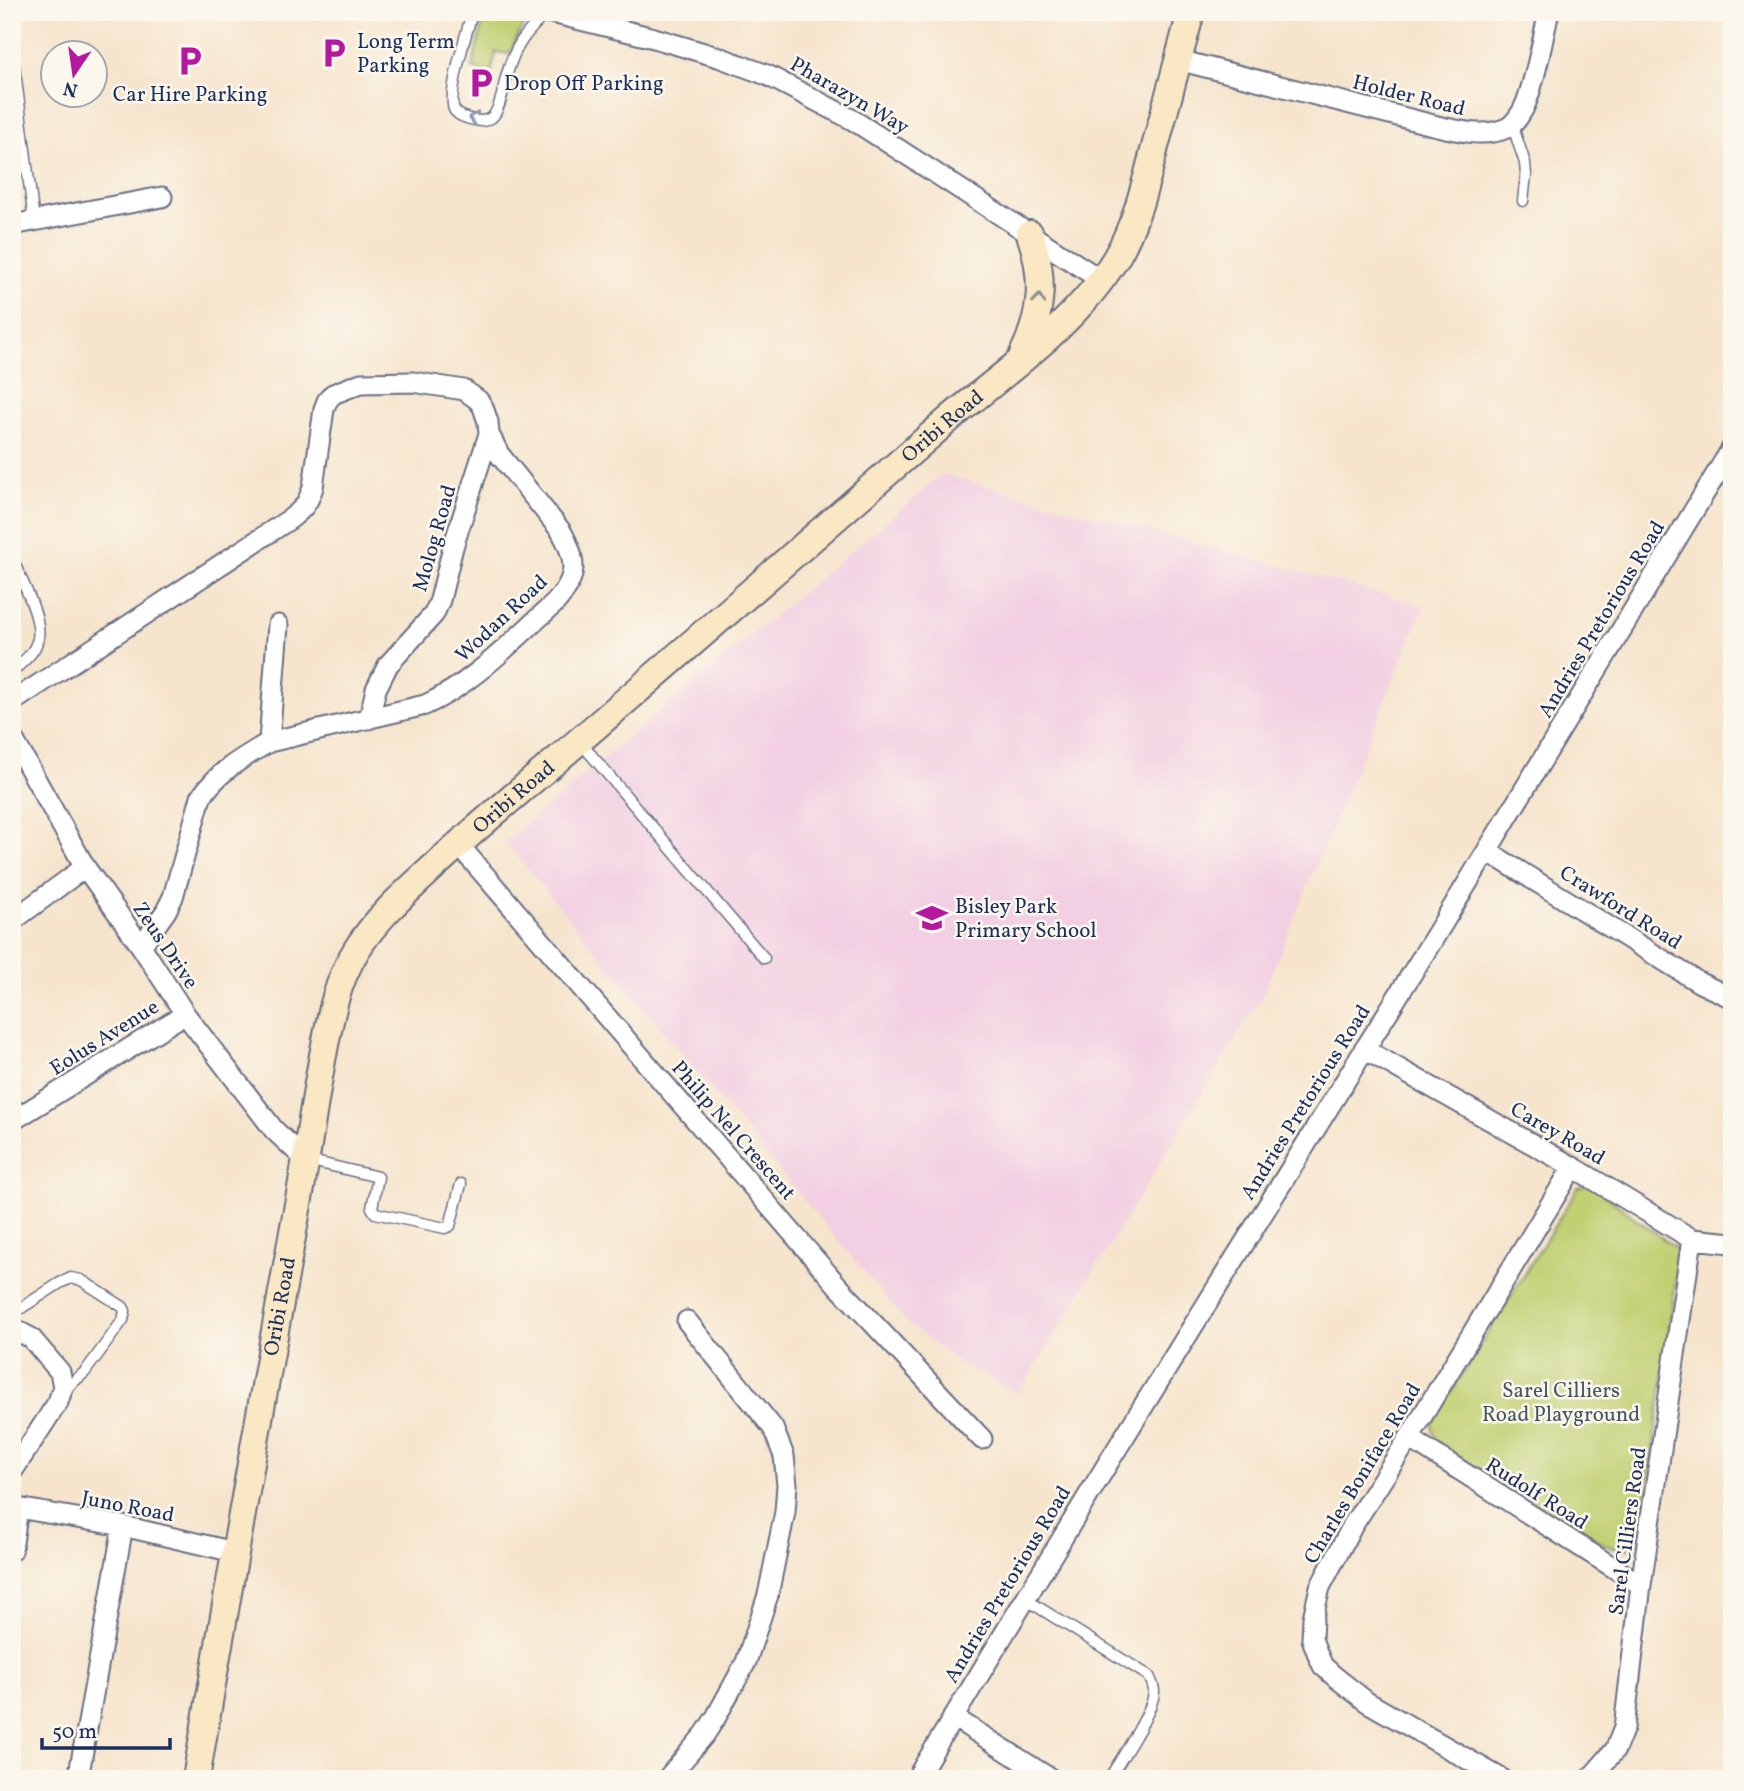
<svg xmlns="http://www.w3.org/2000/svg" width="1744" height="1791" viewBox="0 0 1744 1791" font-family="Vollkorn,serif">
<rect width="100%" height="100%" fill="#fbf7ec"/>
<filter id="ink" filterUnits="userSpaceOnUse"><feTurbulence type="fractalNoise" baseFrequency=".0143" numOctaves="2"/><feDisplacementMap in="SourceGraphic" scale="14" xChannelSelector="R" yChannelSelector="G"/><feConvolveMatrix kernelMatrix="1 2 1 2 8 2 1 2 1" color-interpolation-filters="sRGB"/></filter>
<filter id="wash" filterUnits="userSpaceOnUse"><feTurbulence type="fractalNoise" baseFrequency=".00686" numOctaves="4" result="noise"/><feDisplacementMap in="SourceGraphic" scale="28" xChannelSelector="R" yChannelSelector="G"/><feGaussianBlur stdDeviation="1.57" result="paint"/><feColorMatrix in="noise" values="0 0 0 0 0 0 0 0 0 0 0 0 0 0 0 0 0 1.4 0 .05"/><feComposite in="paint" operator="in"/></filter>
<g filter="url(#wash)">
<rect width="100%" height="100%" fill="#f6e4cc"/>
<path fill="#f2cfe2" d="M943,474L1424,606L1263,994L1019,1393L959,1363L906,1322L505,842Z"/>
<path fill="#c1d073" stroke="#6e8068" stroke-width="2" d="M488,12H510L529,17L519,33L509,54L496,52L491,74L472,68L484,18Z
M1589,1184L1680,1251L1642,1533L1635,1547L1621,1550L1609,1547L1457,1456C1442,1446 1434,1443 1432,1423L1578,1188Z"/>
</g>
<g filter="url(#ink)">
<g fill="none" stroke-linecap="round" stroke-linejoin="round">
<defs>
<path id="lane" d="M472,12C468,30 445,98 455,111C459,116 469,119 474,120C482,122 489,121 494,115C502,104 503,87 507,74C515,45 526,33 547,12
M12,48L34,221
M1512,124L1525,163L1526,175L1523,201
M12,558C20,578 45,622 37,642C33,655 21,663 12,672
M581,743L764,958
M307,1160L378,1177L372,1208L375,1213L445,1228L450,1226L461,1184
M12,1314L60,1283L71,1278L81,1280L123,1307L125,1311L123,1320L85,1372L62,1392
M1025,1599L1149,1676C1151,1681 1154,1686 1154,1691C1154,1711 1120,1760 1109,1779"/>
<path id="street" d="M548,12L654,38L721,58L767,75L853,120L1101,280
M1178,60L1437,126C1460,131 1484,138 1507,128C1515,124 1523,111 1526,103C1537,74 1542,41 1549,12
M12,225L162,197
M12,702L290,519C303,509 308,504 313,487L324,409L327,401L333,394L361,383L413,382L464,390L478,400L483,407L488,422L489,434L499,454L561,531C578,561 578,578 554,604C515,638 473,684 425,705L269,742
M369,719L376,689L388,665L434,614L440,600L453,547L489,434
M12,737L85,867L141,946L185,1014L274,1130L306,1160
M458,844L838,1286L982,1439
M1487,851L1700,983L1732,998
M12,921L85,867
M141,946L166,911L173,897L201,797C221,769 240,760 269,742L278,625
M1364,1049L1573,1167L1692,1239L1732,1243
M12,1121L185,1014
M12,1328L31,1338L60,1372L63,1387L58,1402L12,1472
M1409,1438L1641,1585
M12,1507L123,1526L234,1552
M12,1550L18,1508
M953,1717L1051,1779
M78,1779L123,1526
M667,1779L705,1734L716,1717L746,1662L768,1595L785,1512L787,1485L784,1456L773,1428L687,1321
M916,1779L1108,1463L1437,933L1732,448
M1502,1779L1367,1702L1334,1676L1323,1666L1318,1655L1312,1639L1313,1618L1320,1587L1353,1525L1409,1438L1573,1167
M1590,1779L1615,1750L1624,1728L1641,1585L1692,1239"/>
<g id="secondary">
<path d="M1023,354C1043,313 1045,277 1030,234"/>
<path id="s1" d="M196,1779C229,1581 265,1385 301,1188C309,1142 315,1096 324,1050C331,1014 337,981 357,949C376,919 403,895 429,871C471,832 515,795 559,758C689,647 818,533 947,421C1006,371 1075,325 1116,258C1136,224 1145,185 1155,147C1167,102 1179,57 1191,12"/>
</g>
</defs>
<use href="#lane" stroke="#686e84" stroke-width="13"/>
<use href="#street" stroke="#686e84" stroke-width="23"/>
<use href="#secondary" stroke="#686e84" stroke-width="30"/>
<use href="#lane" stroke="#fff" stroke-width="10"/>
<use href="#street" stroke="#fff" stroke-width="19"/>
<use href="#secondary" stroke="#fae7c3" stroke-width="26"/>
</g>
<defs><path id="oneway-chevron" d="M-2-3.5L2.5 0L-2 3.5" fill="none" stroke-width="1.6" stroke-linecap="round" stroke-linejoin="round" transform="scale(1.75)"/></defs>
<use stroke="#8d97ae" href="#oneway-chevron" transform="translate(473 118) rotate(-167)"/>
<use stroke="#8a8b90" href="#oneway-chevron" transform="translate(1039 299) rotate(-85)"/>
</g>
<defs>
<symbol id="parking-bare" viewBox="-9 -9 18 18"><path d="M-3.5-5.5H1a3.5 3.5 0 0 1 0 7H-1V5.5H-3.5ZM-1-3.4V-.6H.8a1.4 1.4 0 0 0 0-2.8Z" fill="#b5179e" stroke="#fbf7ec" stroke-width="2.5" paint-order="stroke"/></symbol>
<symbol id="school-bare" viewBox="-9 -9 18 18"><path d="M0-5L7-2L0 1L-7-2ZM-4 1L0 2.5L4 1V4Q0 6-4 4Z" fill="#b5179e" stroke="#fbf7ec" stroke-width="2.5" paint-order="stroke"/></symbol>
</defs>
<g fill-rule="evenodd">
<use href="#parking-bare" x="312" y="31" width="44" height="44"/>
<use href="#parking-bare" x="168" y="39" width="44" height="44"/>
<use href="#parking-bare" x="459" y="61" width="44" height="44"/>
<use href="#school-bare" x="910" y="896" width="44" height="44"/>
</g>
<g text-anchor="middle" stroke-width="5" stroke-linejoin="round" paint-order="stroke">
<g font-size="21" fill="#1b2f5e" stroke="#fbf7ec" text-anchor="start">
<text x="357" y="48">Long Term<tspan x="357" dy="24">Parking</tspan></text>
<text x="504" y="90">Drop Off Parking</text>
<text x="190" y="101" text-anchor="middle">Car Hire Parking</text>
<text x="955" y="913">Bisley Park<tspan x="955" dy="24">Primary School</tspan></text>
</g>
<g font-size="21" fill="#1b2f5e" stroke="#fbf7ec">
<text transform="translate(850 95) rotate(30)" y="7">Pharazyn Way</text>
<text transform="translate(1409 95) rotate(14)" y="7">Holder Road</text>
<text dy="7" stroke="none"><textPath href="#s1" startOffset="1633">Oribi Road</textPath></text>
<text transform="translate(434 538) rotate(-74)" y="7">Molog Road</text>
<text transform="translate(501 618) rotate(-43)" y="7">Wodan Road</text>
<text transform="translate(1601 619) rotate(-59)" y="7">Andries Pretorious Road</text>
<text dy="7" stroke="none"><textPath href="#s1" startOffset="1066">Oribi Road</textPath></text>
<text transform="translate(1621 907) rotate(32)" y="7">Crawford Road</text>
<text transform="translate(166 945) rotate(56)" y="7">Zeus Drive</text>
<text transform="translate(104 1037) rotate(-32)" y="7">Eolus Avenue</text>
<text transform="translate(1305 1102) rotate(-58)" y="7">Andries Pretorious Road</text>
<text transform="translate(734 1130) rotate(49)" y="7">Philip Nel Crescent</text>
<text transform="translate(1558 1133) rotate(30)" y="7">Carey Road</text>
<text dy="7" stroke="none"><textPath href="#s1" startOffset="480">Oribi Road</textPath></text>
<text transform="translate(1362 1473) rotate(-59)" y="7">Charles Boniface Road</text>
<text transform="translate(1537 1493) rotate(32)" y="7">Rudolf Road</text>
<text transform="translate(128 1506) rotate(11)" y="7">Juno Road</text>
<text transform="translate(1627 1531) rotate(-82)" y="7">Sarel Cilliers Road</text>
<text transform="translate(1007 1584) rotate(-59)" y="7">Andries Pretorious Road</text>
</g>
<g font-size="21" fill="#445763" stroke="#fbf7ec">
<text x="1561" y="1397">Sarel Cilliers<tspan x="1561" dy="24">Road Playground</tspan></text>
</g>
</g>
<rect width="1744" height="1791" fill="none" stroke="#fbf7ec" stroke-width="42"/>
<g transform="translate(74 74) rotate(193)"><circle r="33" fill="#fbf7ec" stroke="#a1a7b3" stroke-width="2"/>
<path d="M0-5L12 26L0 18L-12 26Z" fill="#b5179e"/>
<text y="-10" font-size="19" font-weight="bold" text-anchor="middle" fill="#1b2f5e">N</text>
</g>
<path d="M42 1738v10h128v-10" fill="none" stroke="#1b2f5e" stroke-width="3.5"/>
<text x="52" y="1738" font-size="21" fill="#1b2f5e" stroke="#fbf7ec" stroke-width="5" paint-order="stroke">50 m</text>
</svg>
